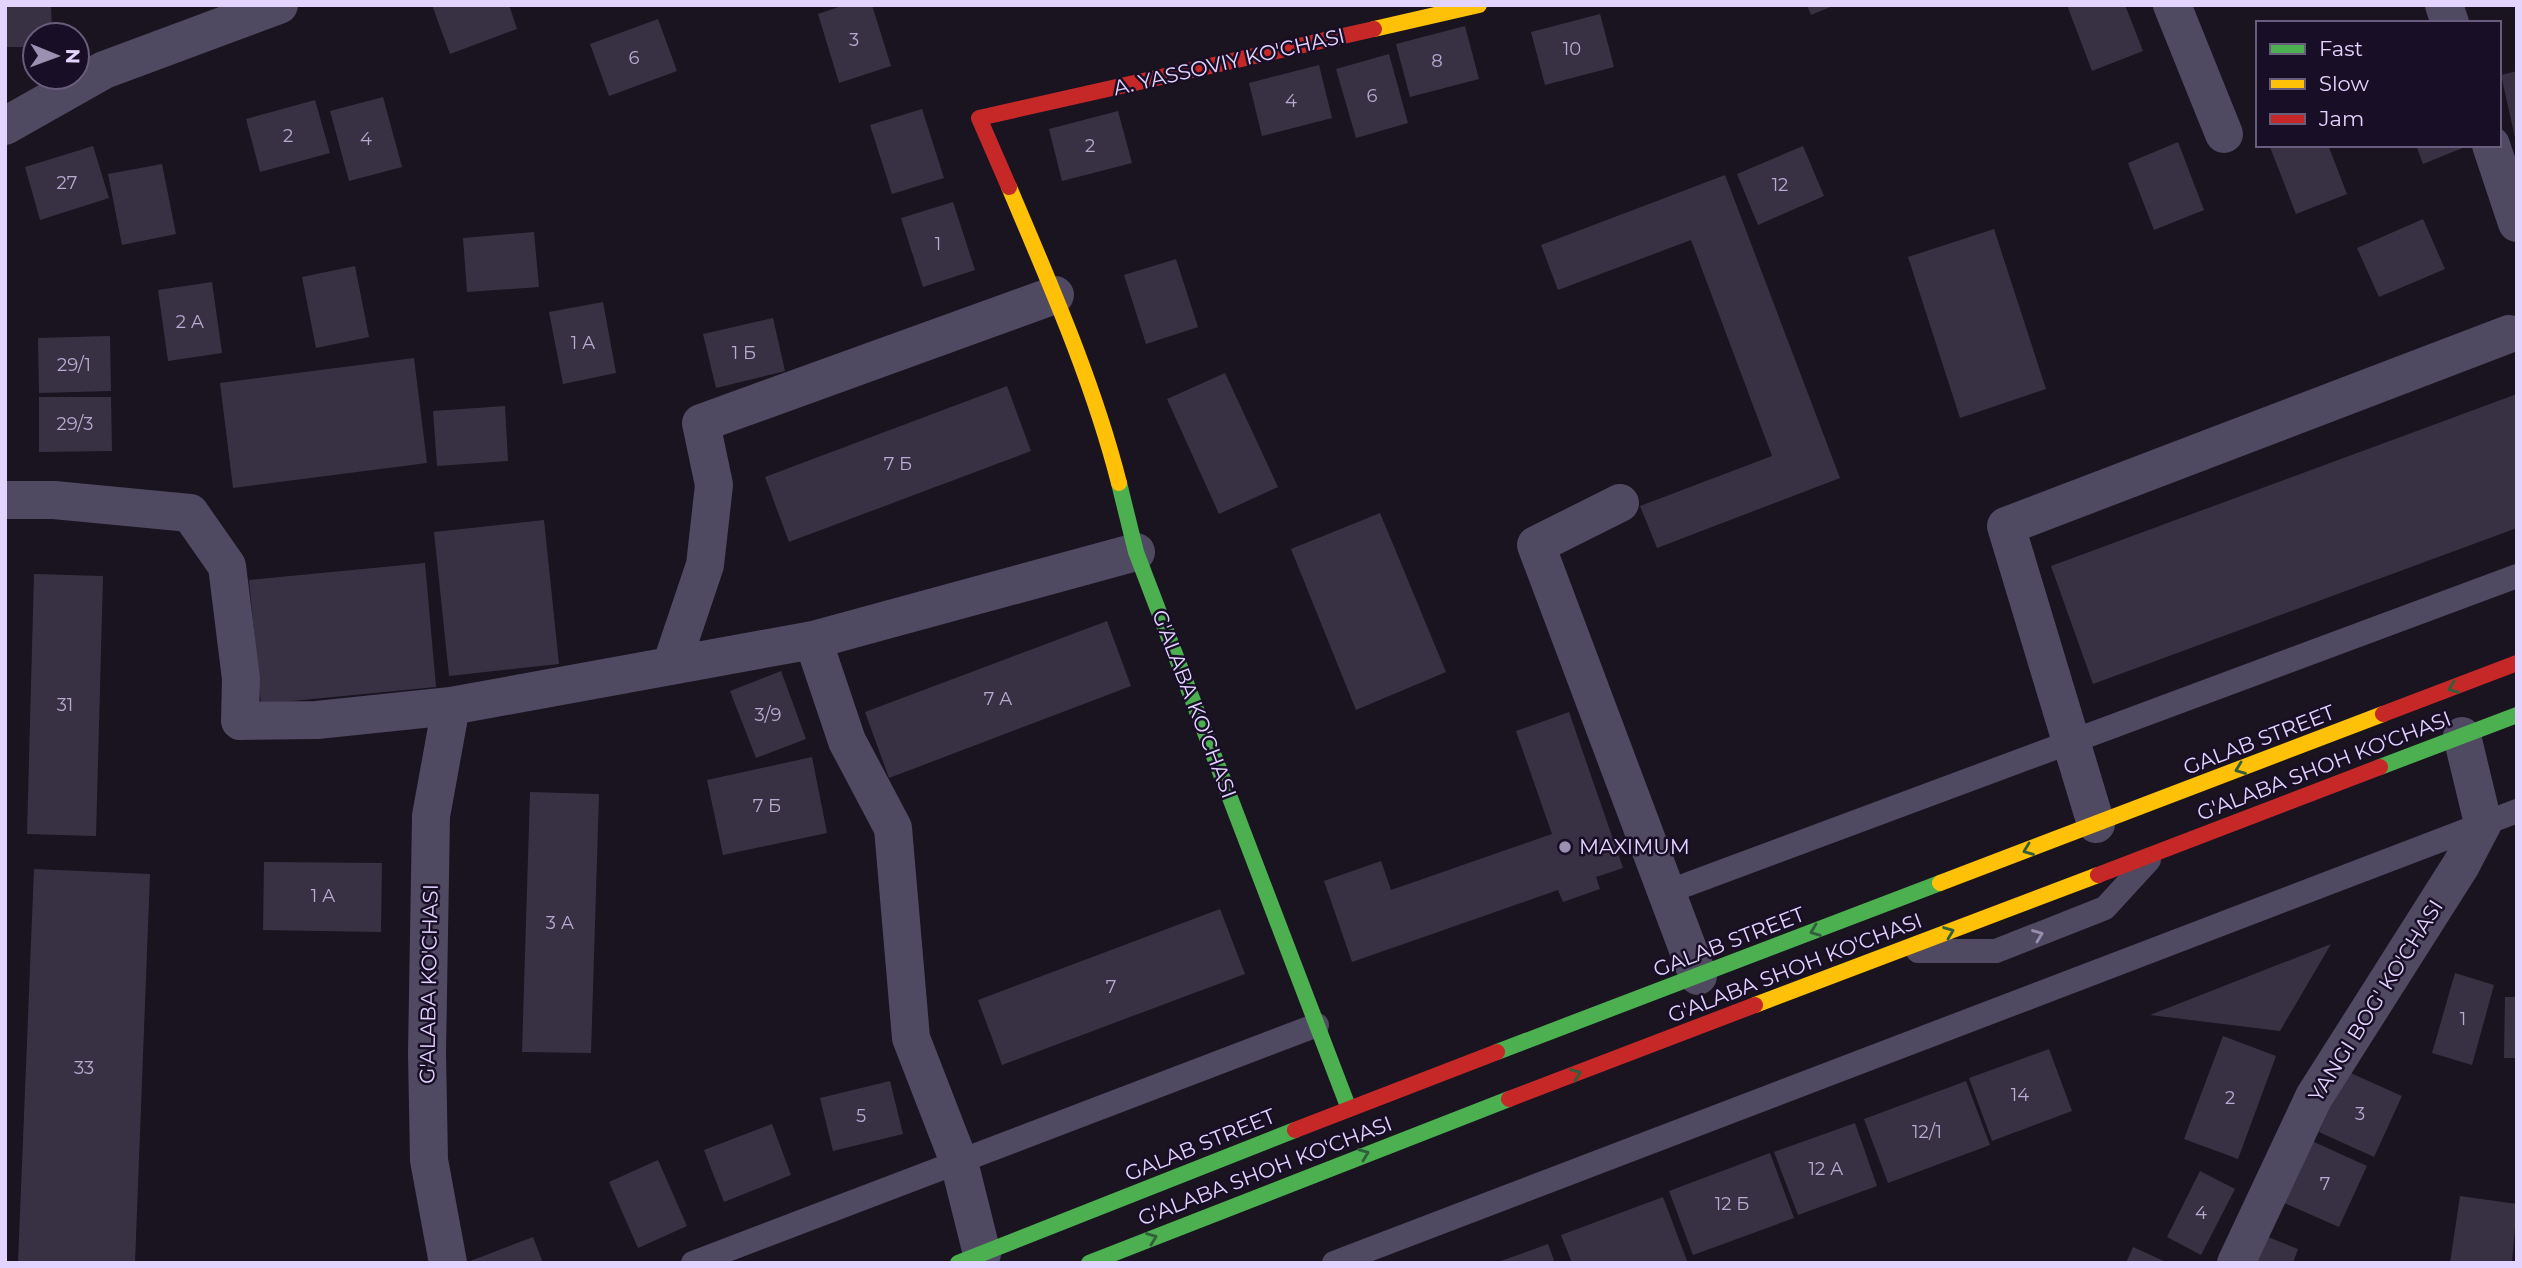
<svg xmlns="http://www.w3.org/2000/svg" width="2522" height="1268" viewBox="0 0 2522 1268" font-family="Montserrat,sans-serif">
<rect width="100%" height="100%" fill="#191420"/>
<path fill="#383143" d="M5,5H51L52,35H35V47H5Z
M432,5H509L517,29L450,54Z
M844,5H872L891,66L839,83L818,14Z
M1807,5H1835L1811,15Z
M2067,5H2125L2143,51L2092,71Z
M1600,14L1614,67L1545,85L1531,32Z
M658,19L677,71L609,96L590,44Z
M1465,26L1479,79L1410,97L1396,44Z
M1389,54L1408,123L1356,138L1336,69Z
M1319,65L1332,118L1262,136L1249,83Z
M2517,71V142H2516L2501,75Z
M383,97L402,167L349,181L330,111Z
M315,100L330,153L260,172L246,119Z
M922,109L944,178L892,194L870,125Z
M1118,111L1132,163L1062,181L1049,129Z
M2178,142L2204,210L2154,230L2128,163Z
M2273,145H2328L2347,194L2296,214L2270,147Z
M2416,145H2470L2423,164Z
M93,146L109,198L40,220L25,167Z
M1803,146L1824,196L1758,225L1737,174Z
M162,164L176,234L122,245L108,174Z
M1725,175L1840,478L1657,548L1640,506L1772,456L1691,240L1558,290L1541,245Z
M953,202L975,270L923,287L901,218Z
M2423,219L2445,269L2379,297L2357,248Z
M1994,229L2046,389L1960,418L1908,257Z
M534,232L539,287L467,292L463,238Z
M1176,259L1198,327L1146,344L1124,275Z
M355,266L369,337L316,348L302,277Z
M212,282L222,353L168,361L158,290Z
M603,302L616,373L563,384L549,312Z
M773,318L785,371L716,388L703,334Z
M110,336L111,391L39,393L38,338Z
M414,358L427,463L233,488L220,383Z
M1225,373L1278,487L1219,514L1167,399Z
M1007,386L1031,451L789,542L765,477Z
M2517,394V528L2093,684L2051,566Z
M39,397H111L112,451L39,452Z
M505,406L508,461L437,466L433,411Z
M1380,513L1446,672L1356,710L1291,549Z
M544,520L559,664L449,676L434,532Z
M425,563L436,687L261,704L249,580Z
M34,574L103,576L96,836L27,834Z
M1107,621L1131,686L889,778L865,712Z
M781,671L806,739L756,758L730,691Z
M1569,712L1623,868L1596,877L1600,889L1563,902L1558,890L1352,962L1324,881L1381,861L1391,890L1552,834L1516,731Z
M812,757L827,833L723,855L707,780Z
M530,792L599,794L591,1053L522,1052Z
M264,862L382,863L381,932L263,930Z
M34,869L150,874L135,1263H18Z
M1220,909L1245,974L1002,1065L978,1000Z
M2331,944L2280,1031L2150,1015Z
M2455,973L2494,985L2472,1065L2432,1053Z
M2505,997H2517V1058H2504Z
M2223,1036L2276,1056L2238,1159L2184,1139Z
M2049,1049L2072,1111L1992,1141L1969,1078Z
M2346,1071L2402,1096L2374,1157L2319,1132Z
M890,1081L903,1134L833,1151L820,1098Z
M1966,1081L1990,1145L1888,1183L1864,1119Z
M1855,1123L1877,1186L1798,1215L1774,1152Z
M772,1124L791,1175L724,1202L704,1150Z
M2312,1141L2367,1166L2339,1227L2284,1203Z
M1770,1153L1794,1218L1693,1255L1669,1191Z
M658,1160L687,1226L638,1248L609,1182Z
M2200,1171L2235,1189L2201,1255L2167,1237Z
M2460,1196L2517,1204L2512,1263H2450Z
M1663,1197L1687,1261L1572,1263L1561,1235Z
M2260,1234L2298,1249L2293,1263H2248Z
M533,1237L543,1263H465Z
M1548,1244L1555,1263H1498V1262Z
M2133,1247L2168,1263H2126Z"/>
<g fill="none" stroke-linecap="round" stroke-linejoin="round">
<path stroke="#4f4961" stroke-width="24" d="M1667,892L2517,576
M1918,951H1996L2105,908L2149,860
M693,1263L1317,1025
M1334,1263L2517,811"/>
<path stroke="#4f4961" stroke-width="38" d="M2172,5L2224,134
M2444,5L2450,23
M5,126L104,70L279,5
M2491,145L2517,223
M5,500H54L190,513L227,566L241,679L240,721L317,720L451,706L813,640L1136,552
M1620,503L1536,545L1698,976
M813,640L847,741L893,828L911,1038L959,1162L982,1254
M671,666L705,565L714,485L701,423L1055,295
M2096,824L2006,526L2509,334
M448,1263L429,1160L427,1053L431,816L451,706
M2236,1263L2314,1097L2461,865L2483,823L2462,736"/>
<path stroke="#4caf50" stroke-width="16" d="M1119,483L1136,552L1349,1109
M2380,767L2517,715
M1497,1052L1940,883
M958,1263L1295,1130
M1089,1263L1509,1099"/>
<path stroke="#ffc107" stroke-width="16" d="M1374,29L1479,5
M1009,187C1050,284 1093,381 1119,483
M1940,883L2383,714
M1755,1005L2098,875"/>
<path stroke="#c62828" stroke-width="16" d="M1009,187L979,118L1374,29
M2383,714L2517,663
M2098,875L2380,767
M1509,1099L1755,1005
M1295,1130L1497,1052"/>
</g>
<defs><path id="oneway-chevron" d="M-2-3.5L2.5 0L-2 3.5" fill="none" stroke-width="1.6" stroke-linecap="round" stroke-linejoin="round" transform="scale(1.75)"/></defs>
<g stroke="#325e3b">
<use href="#oneway-chevron" transform="translate(2453 688) rotate(159)"/>
<use href="#oneway-chevron" transform="translate(2240 769) rotate(159)"/>
<use href="#oneway-chevron" transform="translate(2028 850) rotate(159)"/>
<use href="#oneway-chevron" transform="translate(1815 931) rotate(159)"/>
<use href="#oneway-chevron" transform="translate(1949 932) rotate(-21)"/>
<use href="#oneway-chevron" transform="translate(1576 1074) rotate(-21)"/>
<use href="#oneway-chevron" transform="translate(1364 1154) rotate(-21)"/>
<use href="#oneway-chevron" transform="translate(1152 1238) rotate(-21)"/>
</g>
<use stroke="#988eb0" href="#oneway-chevron" transform="translate(2038 935) rotate(-21)"/>
<circle fill="#9c90b1" stroke="#180e26" stroke-width="2.5" cx="1565" cy="847" r="7"/>
<g text-anchor="middle" stroke-width="5" stroke-linejoin="round" paint-order="stroke">
<g font-size="18" fill="#b8aad0">
<text x="854" y="46">3</text>
<text x="1572" y="55">10</text>
<text x="634" y="64">6</text>
<text x="1437" y="67">8</text>
<text x="1372" y="102">6</text>
<text x="1291" y="107">4</text>
<text x="288" y="142">2</text>
<text x="366" y="145">4</text>
<text x="1090" y="152">2</text>
<text x="67" y="189">27</text>
<text x="1780" y="191">12</text>
<text x="938" y="250">1</text>
<text x="190" y="328">2 А</text>
<text x="583" y="349">1 А</text>
<text x="744" y="359">1 Б</text>
<text x="74" y="371">29/1</text>
<text x="75" y="430">29/3</text>
<text x="898" y="470">7 Б</text>
<text x="998" y="705">7 А</text>
<text x="65" y="711">31</text>
<text x="768" y="721">3/9</text>
<text x="767" y="812">7 Б</text>
<text x="323" y="902">1 А</text>
<text x="560" y="929">3 А</text>
<text x="1111" y="993">7</text>
<text x="2463" y="1025">1</text>
<text x="84" y="1074">33</text>
<text x="2020" y="1101">14</text>
<text x="2230" y="1104">2</text>
<text x="2360" y="1120">3</text>
<text x="861" y="1122">5</text>
<text x="1927" y="1138">12/1</text>
<text x="1826" y="1175">12 А</text>
<text x="2325" y="1190">7</text>
<text x="1732" y="1210">12 Б</text>
<text x="2201" y="1219">4</text>
</g>
<g font-size="21" fill="#e2d3ff" stroke="#180e26">
<text transform="translate(1229 62) rotate(-13)" y="7">A. YASSOVIY KO'CHASI</text>
<text transform="translate(1194 704) rotate(69)" y="7">G'ALABA KO'CHASI</text>
<text transform="translate(2259 740) rotate(-21)" y="7">GALAB STREET</text>
<text transform="translate(2324 766) rotate(-21)" y="7">G'ALABA SHOH KO'CHASI</text>
<text transform="translate(1729 942) rotate(-21)" y="7">GALAB STREET</text>
<text transform="translate(1795 968) rotate(-21)" y="7">G'ALABA SHOH KO'CHASI</text>
<text transform="translate(429 984) rotate(-89)" y="7">G'ALABA KO'CHASI</text>
<text transform="translate(2376 1001) rotate(-58)" y="7">YANGI BOG' KO'CHASI</text>
<text transform="translate(1200 1145) rotate(-22)" y="7">GALAB STREET</text>
<text transform="translate(1265 1171) rotate(-21)" y="7">G'ALABA SHOH KO'CHASI</text>
</g>
<g font-size="21" fill="#e2d3ff" stroke="#180e26" text-anchor="start">
<text x="1579" y="854">MAXIMUM</text>
</g>
</g>
<rect width="2522" height="1268" fill="none" stroke="#e2d3ff" stroke-width="14"/>
<rect x="2256" y="21" width="245" height="126" fill="#180e26" stroke="#695d7d" stroke-width="2"/>
<rect x="2270" y="44" width="35" height="10" fill="#4caf50" stroke="#695d7d" stroke-width="2"/>
<text x="2319" y="56" font-size="21" fill="#e2d3ff">Fast</text>
<rect x="2270" y="79" width="35" height="10" fill="#ffc107" stroke="#695d7d" stroke-width="2"/>
<text x="2319" y="91" font-size="21" fill="#e2d3ff">Slow</text>
<rect x="2270" y="114" width="35" height="10" fill="#c62828" stroke="#695d7d" stroke-width="2"/>
<text x="2319" y="126" font-size="21" fill="#e2d3ff">Jam</text>
<g transform="translate(56 56) rotate(91)"><circle r="33" fill="#180e26" stroke="#695d7d" stroke-width="2"/>
<path d="M0-5L12 26L0 18L-12 26Z" fill="#9c90b1"/>
<text y="-10" font-size="19" font-weight="bold" text-anchor="middle" fill="#e2d3ff">N</text>
</g>
</svg>
